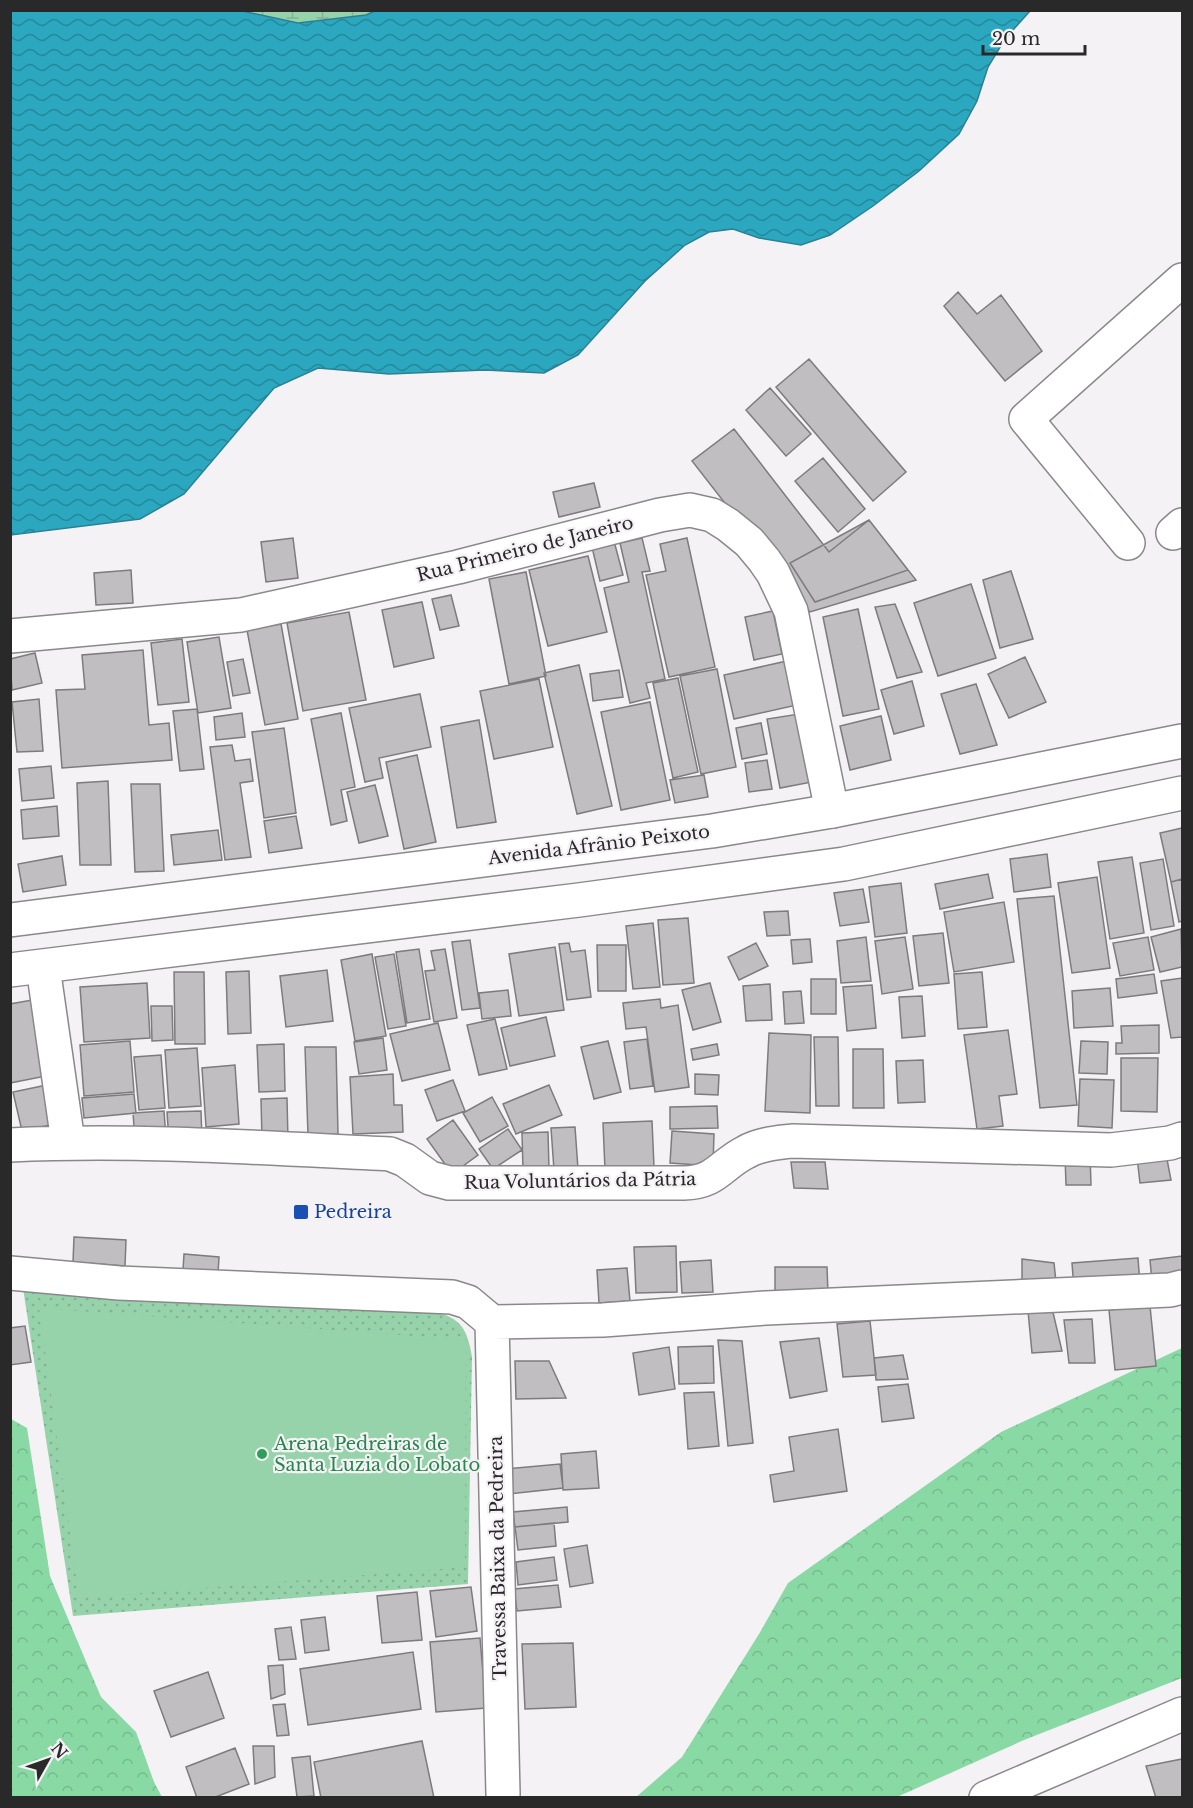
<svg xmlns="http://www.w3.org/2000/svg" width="1193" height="1808" viewBox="0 0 1193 1808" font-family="'Libre Baskerville',serif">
<defs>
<pattern id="forest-crowns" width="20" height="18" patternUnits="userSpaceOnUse" patternTransform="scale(1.5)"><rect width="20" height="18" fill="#89d9a5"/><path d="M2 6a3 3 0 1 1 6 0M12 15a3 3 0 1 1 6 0" fill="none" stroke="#76ba8e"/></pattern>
<pattern id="wetland-marsh" width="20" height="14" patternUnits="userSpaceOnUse" patternTransform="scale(1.5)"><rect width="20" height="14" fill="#96d2aa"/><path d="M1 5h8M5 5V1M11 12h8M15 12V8" fill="none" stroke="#81b492"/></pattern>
<pattern id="park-dots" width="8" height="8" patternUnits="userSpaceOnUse" patternTransform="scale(1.5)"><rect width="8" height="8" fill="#96d2aa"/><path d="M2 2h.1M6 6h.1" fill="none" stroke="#81b492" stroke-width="1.8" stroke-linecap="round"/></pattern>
<pattern id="water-waves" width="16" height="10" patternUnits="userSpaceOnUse" patternTransform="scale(1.5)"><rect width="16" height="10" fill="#2ba7bf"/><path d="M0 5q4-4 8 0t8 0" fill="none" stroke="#25889b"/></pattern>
</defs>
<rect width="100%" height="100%" fill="#f5f2f5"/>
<path fill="url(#forest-crowns)" d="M1182,1348V1678L1024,1740L897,1797L635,1798L682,1757L759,1634L788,1583L1001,1432Z
M11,1419L27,1428L50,1576L101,1697L136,1732L154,1782L162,1797H11Z"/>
<path fill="url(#wetland-marsh)" d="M238,11H377L366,15L298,23Z"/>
<path fill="url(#park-dots)" d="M23,1288L434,1311C462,1319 467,1329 472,1357L468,1584L73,1616Z"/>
<path fill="#96d2aa" d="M39,1308L466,1340L465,1567L79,1598Z"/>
<path fill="url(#water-waves)" stroke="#2b8192" stroke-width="1.5" d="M238,10L298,23L366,15L377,10L1030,11L1005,39L988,67L977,101L959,134L919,171L873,206L830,235L801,245L759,238L733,229L709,232L685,245L645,281L578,355L544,373L485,370L389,374L318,368L274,388L184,494L140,519L11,535V11Z"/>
<path fill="#c0bec1" stroke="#7d7b7d" stroke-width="1.5" d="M958,292L977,314L1001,295L1042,351L1005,381L944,306Z
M809,359L906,472L873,501L776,387Z
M770,388L811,434L786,456L746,410Z
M734,429L829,552L869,520L916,580L810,612L692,461Z
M823,458L865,509L838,532L795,481Z
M594,483L600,507L559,517L553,492Z
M869,520L908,570L815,602L790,563Z
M293,538L298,578L266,582L261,542Z
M642,538L650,571L642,572L665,679L646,683L650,698L630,703L604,588L629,582L620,543Z
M687,538L715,667L669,677L646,575L666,571L660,544Z
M614,541L623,575L600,581L592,547Z
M588,556L607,632L548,646L529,570Z
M131,570L133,603L96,605L94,573Z
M1011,571L1033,639L1000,648L983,580Z
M526,572L546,676L509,684L489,579Z
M971,584L996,658L938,676L914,603Z
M451,595L459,626L440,630L432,599Z
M422,602L434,658L394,667L382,610Z
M895,604L922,672L897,678L875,607Z
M858,609L879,709L843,716L823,617Z
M773,611L782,654L754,660L745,617Z
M349,612L366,700L303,711L287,623Z
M281,624L298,719L265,725L247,630Z
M219,637L231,708L198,713L187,642Z
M182,639L189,702L158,705L151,643Z
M143,650L149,725L169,723L172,760L62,768L56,690L85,689L82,655Z
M35,653L42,683L12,690L10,659Z
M1025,657L1046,702L1009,718L988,674Z
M243,659L250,693L233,696L227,662Z
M787,661L797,705L734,719L724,675Z
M579,665L612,806L577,814L544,673Z
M717,669L736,767L701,774L680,676Z
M619,670L623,697L593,701L590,674Z
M678,678L698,772L673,778L653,683Z
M539,679L553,747L494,759L480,691Z
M912,681L924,726L894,734L881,690Z
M976,684L997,745L960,754L941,694Z
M420,694L431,747L379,758L383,778L365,782L349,708Z
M39,699L43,751L17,752L12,702Z
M650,702L670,800L621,810L601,712Z
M197,709L204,769L180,771L173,711Z
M242,713L245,737L216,740L214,717Z
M341,713L355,787L341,790L347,821L331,825L311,719Z
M799,714L812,782L780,788L767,719Z
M881,716L891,760L850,770L840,726Z
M479,720L496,822L457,828L441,727Z
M761,723L767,754L742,759L736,728Z
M284,728L296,813L264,818L252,732Z
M232,745L235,761L250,759L253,781L240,783L251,857L225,860L210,747Z
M417,755L436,842L404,849L386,762Z
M767,760L772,789L749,792L745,763Z
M51,766L54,798L22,801L19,769Z
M704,775L708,797L675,803L670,780Z
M108,781L111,865H80L77,783Z
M131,784H160L164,871L135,872Z
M375,785L388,836L359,843L347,792Z
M57,806L59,836L23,839L21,810Z
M296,816L302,848L269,853L264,821Z
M1182,828V879L1171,882L1160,833Z
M218,830L222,860L174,865L171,835Z
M1047,854L1051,887L1014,892L1010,859Z
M62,856L66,885L23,892L18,864Z
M1132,857L1144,933L1110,939L1098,862Z
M1163,859L1174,926L1151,930L1140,863Z
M988,874L993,898L940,909L935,884Z
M1097,877L1110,968L1072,973L1058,883Z
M1182,879V921L1179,922L1171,882Z
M901,883L907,933L875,937L869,887Z
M863,889L869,922L840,926L834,893Z
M1054,896L1077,1105L1040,1108L1017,899Z
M1004,902L1014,962L954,972L944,912Z
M788,911L790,935L767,936L764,912Z
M688,918L694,983L663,985L658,920Z
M653,923L660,987L633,989L626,926Z
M1181,929L1182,967L1160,972L1151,937Z
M943,933L949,983L919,986L913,936Z
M866,937L871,981L841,983L837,941Z
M905,937L913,989L882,994L875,941Z
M1148,937L1154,970L1120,976L1113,943Z
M810,939L812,962L793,964L791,940Z
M470,940L480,1008L462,1010L452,942Z
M569,943L571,952L585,950L591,997L567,1000L559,944Z
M756,943L768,966L739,980L728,957Z
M597,945H626V991H598Z
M555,947L564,1010L519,1016L509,954Z
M419,949L430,1019L407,1023L396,952Z
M445,949L457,1018L434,1022L425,971L435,970L431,951Z
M372,954L386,1036L355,1041L341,960Z
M394,954L406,1026L388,1029L375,957Z
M327,970L333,1021L286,1027L280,976Z
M249,971L251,1033L228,1034L226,972Z
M174,972H204L205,1044H175Z
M982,972L987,1027L958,1029L954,974Z
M1154,974L1157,993L1118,998L1116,979Z
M1182,978V1037L1171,1038L1161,981Z
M811,979H836V1014H811Z
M147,983L150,1038L84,1042L80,987Z
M710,983L721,1022L693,1030L682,990Z
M770,984L772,1020L746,1021L743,986Z
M872,985L876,1028L847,1031L843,987Z
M1110,988L1113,1026L1074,1028L1072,991Z
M508,990L511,1016L482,1019L479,993Z
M801,991L804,1023L785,1024L783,992Z
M922,996L925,1036L902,1038L899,997Z
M660,999L661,1008L678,1005L689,1087L655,1092L646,1027L626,1029L623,1003Z
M32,1000L46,1076L10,1083V1004Z
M151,1006H172L173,1040L152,1041Z
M546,1017L555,1056L510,1066L501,1028Z
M495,1019L507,1069L479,1075L467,1025Z
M438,1023L450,1070L402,1081L390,1034Z
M1159,1025V1053L1116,1054V1043H1122L1121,1026Z
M1008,1030L1017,1094L999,1096L1003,1126L977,1129L964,1035Z
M769,1033L811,1035L810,1113L765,1111Z
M814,1037H838L839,1106H816Z
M383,1038L387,1070L359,1074L354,1042Z
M647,1039L653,1086L630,1089L624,1042Z
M130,1041L134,1092L84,1096L80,1045Z
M608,1041L621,1092L594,1099L581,1047Z
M1081,1041L1108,1042L1107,1074L1079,1073Z
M284,1044L285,1091L259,1092L257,1045Z
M717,1044L719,1055L693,1060L691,1049Z
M305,1047H336L338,1134L308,1135Z
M197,1048L201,1106L169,1108L165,1050Z
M853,1049H883L884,1108H853Z
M161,1055L165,1108L139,1110L134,1057Z
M1121,1058H1158L1157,1112L1121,1111Z
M923,1060L925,1102L898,1103L896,1061Z
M235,1065L239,1124L206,1127L202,1068Z
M393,1074L394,1105H402L403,1132L353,1134L350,1077Z
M695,1074L719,1075L718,1095L695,1094Z
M1080,1079L1114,1080L1112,1128L1078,1126Z
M453,1080L465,1111L437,1121L425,1090Z
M47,1085L55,1124L22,1131L13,1092Z
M549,1085L562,1115L516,1134L503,1104Z
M134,1094L136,1113L84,1118L82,1098Z
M492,1097L508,1126L480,1142L463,1113Z
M287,1098L288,1140H262L261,1099Z
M717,1106L718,1128L670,1129V1107Z
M164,1111L166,1138L135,1140L133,1113Z
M201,1111L202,1140L169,1141L167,1112Z
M453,1120L478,1155L452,1174L427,1139Z
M652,1121L654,1167L605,1170L603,1123Z
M575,1127L578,1169L554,1170L551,1128Z
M508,1129L522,1150L493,1169L479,1149Z
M672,1131L714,1134L713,1166L670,1163Z
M548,1132L549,1169L523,1170L522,1133Z
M1090,1154L1091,1185H1066L1065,1156Z
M1166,1154L1171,1180L1140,1183L1137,1157Z
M791,1162H825L828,1189L794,1188Z
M74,1237L126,1240L125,1266L73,1262Z
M676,1246L677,1292L636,1293L634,1247Z
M184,1254L219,1257L218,1273L183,1270Z
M1182,1256V1275L1152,1281L1150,1260Z
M1138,1258L1140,1285L1074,1289L1072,1263Z
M1022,1259L1054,1263L1057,1291L1022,1292Z
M711,1260L713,1292L682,1293L680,1262Z
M775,1267H827L828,1293H775Z
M627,1268L630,1301L599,1303L597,1270Z
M1150,1306L1156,1366L1115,1370L1109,1310Z
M1052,1308L1062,1351L1032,1353L1028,1311Z
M1092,1319L1095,1363H1069L1064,1320Z
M870,1321L876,1375L843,1377L837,1324Z
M25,1326L31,1362L10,1365V1328Z
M819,1338L827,1391L790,1398L780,1342Z
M718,1340L742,1341L753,1443L728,1446Z
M713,1346L714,1383L679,1384L678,1347Z
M669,1347L675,1389L639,1395L633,1353Z
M903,1355L908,1379L876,1380L874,1358Z
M515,1361H549L566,1398L516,1399Z
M908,1384L914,1418L882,1422L878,1387Z
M714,1392L719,1446L688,1449L684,1393Z
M838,1429L847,1491L774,1502L770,1475L794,1471L789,1437Z
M596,1451L599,1488L563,1490L561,1454Z
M560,1464L563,1488L509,1494L506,1469Z
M567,1507L568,1522L515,1527L513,1512Z
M554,1523L556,1546L518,1550L515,1527Z
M587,1545L593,1583L570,1587L564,1549Z
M554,1557L557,1580L518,1585L516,1562Z
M558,1585L561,1607L517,1611L514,1589Z
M471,1587L477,1631L436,1637L430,1591Z
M417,1592L422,1640L382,1643L377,1596Z
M325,1617L329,1650L305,1653L301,1620Z
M291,1627L296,1659L279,1660L275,1629Z
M480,1638L486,1708L436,1712L430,1642Z
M573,1643L576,1707L525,1709L522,1644Z
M413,1652L421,1709L308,1725L300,1669Z
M283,1665L285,1694L271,1699L268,1666Z
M208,1672L224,1718L171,1737L154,1691Z
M285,1704L289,1735L277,1736L273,1705Z
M422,1741L434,1798H321L314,1762Z
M253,1746H274L275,1777L255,1784Z
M235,1748L249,1784L213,1798H197L186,1767Z
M310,1756L314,1796L297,1797L292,1758Z
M1182,1759V1798H1156L1146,1766Z"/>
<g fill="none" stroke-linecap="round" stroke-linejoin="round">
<defs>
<path id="minor" d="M1173,533L1182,525
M1128,543L1026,419L1182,280
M10,636L241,615L458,567L660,515L690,510L712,515L728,525L749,542L764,560L773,573L791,611L832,811
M43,967L68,1142
M10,1145C137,1139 264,1148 390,1154L405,1160L430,1178L449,1183H684C717,1182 720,1165 746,1152C760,1144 776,1143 792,1141L1111,1150L1170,1143L1182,1139
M10,1273L119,1283L452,1297L468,1302L492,1322L603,1320L766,1308L1170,1290L1182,1287
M492,1322L503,1794
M986,1798L1182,1714"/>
<path id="major" d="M10,920L712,831L832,811L1182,741
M10,970L579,900L844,864L1182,793"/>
</defs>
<use href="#minor" stroke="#8a888b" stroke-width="36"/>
<use href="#major" stroke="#8a888b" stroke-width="36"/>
<use href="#minor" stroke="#fff" stroke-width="33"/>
<use href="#major" stroke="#fff" stroke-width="33"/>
</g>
<rect fill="#1a4fb4" stroke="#f5f2f5" stroke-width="2" x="293" y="1204" width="16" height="16" rx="3"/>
<circle fill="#2e9e5b" stroke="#f5f2f5" stroke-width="2" cx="262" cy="1454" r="6"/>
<g text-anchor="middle" stroke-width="4.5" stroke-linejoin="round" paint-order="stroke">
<g font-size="18" fill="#2a292a" stroke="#f5f2f5">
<text transform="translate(525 549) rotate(-14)" y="6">Rua Primeiro de Janeiro</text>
<text transform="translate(599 845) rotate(-7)" y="6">Avenida Afrânio Peixoto</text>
<text transform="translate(580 1181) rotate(-1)" y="6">Rua Voluntários da Pátria</text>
<text transform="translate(498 1558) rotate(-91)" y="6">Travessa Baixa da Pedreira</text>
</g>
<g font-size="18" fill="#164399" stroke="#f5f2f5" text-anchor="start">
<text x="314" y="1218">Pedreira</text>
</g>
<g font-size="18" fill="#27864d" stroke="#f5f2f5" text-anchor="start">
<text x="274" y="1450">Arena Pedreiras de<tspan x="274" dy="21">Santa Luzia do Lobato</tspan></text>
</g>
</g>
<rect width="1193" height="1808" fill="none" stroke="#2a292a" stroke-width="24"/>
<g transform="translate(48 1760) rotate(50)" stroke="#f5f2f5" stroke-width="4.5" paint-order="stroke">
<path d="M0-4.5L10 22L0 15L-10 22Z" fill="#2a292a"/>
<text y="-9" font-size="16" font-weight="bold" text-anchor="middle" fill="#2a292a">N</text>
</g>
<path d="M983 45v9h102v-9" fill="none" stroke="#2a292a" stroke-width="3"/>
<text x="992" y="45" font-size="18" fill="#2a292a" stroke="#f5f2f5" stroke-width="4.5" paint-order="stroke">20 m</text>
</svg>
